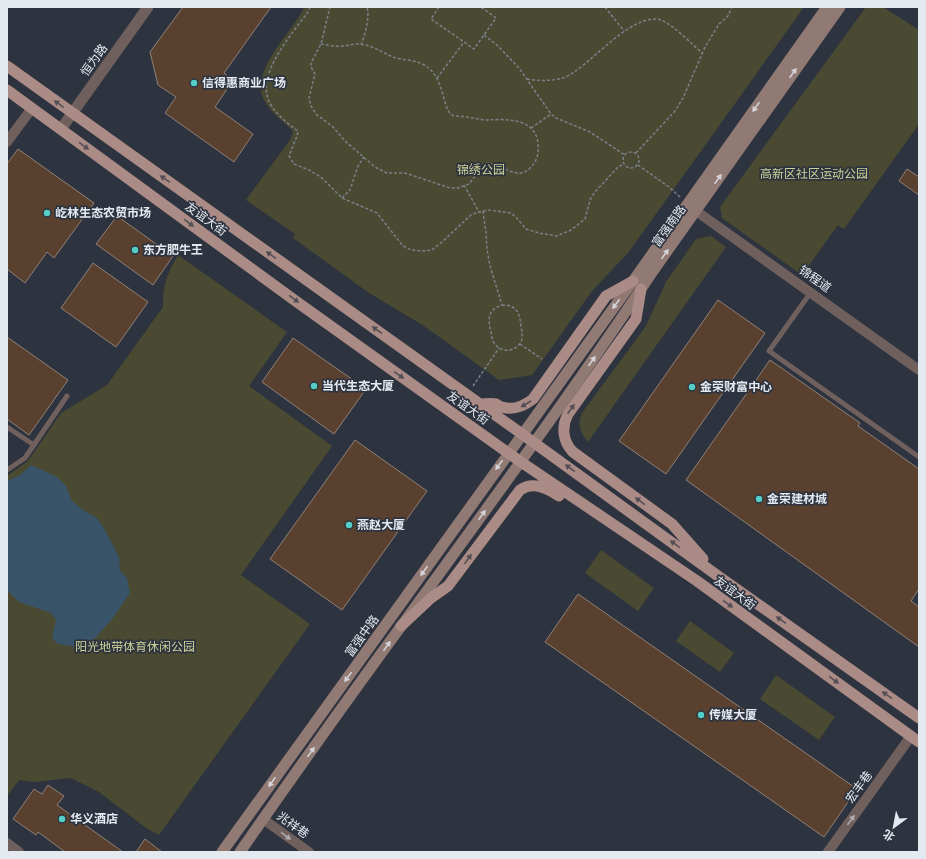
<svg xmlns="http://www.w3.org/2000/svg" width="926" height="859" viewBox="0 0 926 859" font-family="'PT Sans Narrow','Noto Sans SC',sans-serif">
<rect width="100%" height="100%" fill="#2d333f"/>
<path fill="#494a31" d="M304,7H804L628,253L592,291L532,375L499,380L424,326L369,293L293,238L295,234L246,200L290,140L293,131C283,121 272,114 265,102C247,71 293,33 304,7Z
M866,7H883L919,30V124L844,229L838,225L802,275L722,218L720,207Z
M711,236L726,247L588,442C580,433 577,424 582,413L646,326L666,282L696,239Z
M178,255L287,332L249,386L332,446L241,575L310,624L159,835L146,828L99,792L71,778L34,782L19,780L7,796V476L28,461L61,413L107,385L163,307C163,284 167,274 178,255Z
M601,550L654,588L638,611L585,573Z
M690,621L734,653L720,672L676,641Z
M776,675L835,717L819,740L760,699Z"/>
<path fill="#395468" d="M31,465L57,477L66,486L72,501L83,510L97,518L105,530L119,557L120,570L127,578L130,593L113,618L90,644L77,647L58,644L52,638L56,620L51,613L19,602L7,590V481L20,475Z"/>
<path fill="#5a402e" stroke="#908278" d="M183,7H271L224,73L233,80L215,107L253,134L234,162L165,113L176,97L158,85L150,52Z
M18,149L94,203L54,258L47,252L25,283L7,269V164Z
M907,169L919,177V195L899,181Z
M117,216L173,256L153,285L96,244Z
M93,263L148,302L116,347L61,308Z
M718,300L765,333L666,474L619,441Z
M7,337L68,380L29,435L7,419Z
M293,338L366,389L334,434L262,382Z
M770,360L860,423L858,426L919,469V589L911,601L919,607V647L686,480Z
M355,440L427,491L342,610L270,559Z
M578,594L857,789L824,837L545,642Z
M48,785L64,796L57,805L123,852H65L38,832L36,835L13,819L34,789L42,794Z
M145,839L162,852H136Z"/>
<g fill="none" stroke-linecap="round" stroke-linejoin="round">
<path stroke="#7b808a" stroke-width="1.5" stroke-dasharray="3 2" stroke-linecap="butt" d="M310,7L308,12C292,34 253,77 271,105C278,116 288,124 298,131L297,136L289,156L294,164L309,170L322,178L342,198L377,213L403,246L411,250L424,251L432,250L442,242L472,214L488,210L511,213L516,217L526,229L539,233L557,236L571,230L585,219L590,200L594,193L618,167L624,164
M439,7L431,19L474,49L496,18L481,7
M605,7L624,31
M484,35L498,46L519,68L551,114L556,118L590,132L625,155
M321,44C327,45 335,47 342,46C347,46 352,44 357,44C371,44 381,52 393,57C402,60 413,60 420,63C446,73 441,108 452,115C456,117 462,116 467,117C474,118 481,120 488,120C507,119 536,118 538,144C539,153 537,161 531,167C518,182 504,165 488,163L482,167L469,184L458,188H450L405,173H387L375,167L345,141L333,127L316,114L311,106L309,98L315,74L311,67V63L321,44L330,7
M361,45C365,34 370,18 367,7
M437,78L464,42
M527,79C538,81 552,81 563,78C567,77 571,74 574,72C595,59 634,12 661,20C672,24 692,44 702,53
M531,128L551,114
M623 160a8 8 0 1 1 16 0a8 8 0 1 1-16 0Z
M636,153L675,111L683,98L705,47L719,24L728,16L732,7
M638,165L669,187L680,197
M464,185L479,212
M342,198L350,190L358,166L364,157
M483,211L486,233L487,249L490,266L502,305
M502,305C517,305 520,313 521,327C522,332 523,337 521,342C515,352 501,353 495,344C492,341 492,336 491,332C488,319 487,310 502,305Z
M520,344L542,359
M473,386L499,348"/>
<path stroke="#70605d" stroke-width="5" d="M811,292L769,351L919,457
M7,427L34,445
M7,470L25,458L67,396"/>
<path stroke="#70605d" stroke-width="10" d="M7,142L32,108
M689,206L919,370
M263,819L309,852
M7,843L19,852
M828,852L911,736"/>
<path stroke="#70605d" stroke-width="11" d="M61,129L148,7"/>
<path stroke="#917974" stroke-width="11" d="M222,852L633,281L827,7
M240,852C293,776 347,700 402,625C487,508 573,392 653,271L840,7"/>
<path stroke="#ab8b86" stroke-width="11" d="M7,66L522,434L718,576L919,718
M7,90L297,302L521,462L697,581L919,742
M641,289L636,319L568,414C561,427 563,442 573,452L672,524L703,559
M480,404C485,404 491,403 496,404C498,405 500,407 502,407C514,411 524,406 533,399L606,296L633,281
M401,626L431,598L448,586L520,490C533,481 547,488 559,496"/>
</g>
<defs><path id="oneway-solid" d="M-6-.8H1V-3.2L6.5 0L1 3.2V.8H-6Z"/></defs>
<g fill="#d4d3d7">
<use href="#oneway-solid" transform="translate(793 73) rotate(-55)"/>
<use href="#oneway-solid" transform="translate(756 107) rotate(125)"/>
<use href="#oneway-solid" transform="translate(718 179) rotate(-55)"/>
<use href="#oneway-solid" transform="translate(665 254) rotate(-54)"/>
<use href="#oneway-solid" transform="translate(616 304) rotate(127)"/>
<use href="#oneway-solid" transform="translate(592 361) rotate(-55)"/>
<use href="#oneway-solid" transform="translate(499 465) rotate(126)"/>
<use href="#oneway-solid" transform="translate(482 515) rotate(-54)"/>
<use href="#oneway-solid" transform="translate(424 571) rotate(126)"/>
<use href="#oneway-solid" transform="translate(387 646) rotate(-54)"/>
<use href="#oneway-solid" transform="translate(348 677) rotate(126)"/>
<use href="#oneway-solid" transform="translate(311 752) rotate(-54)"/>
<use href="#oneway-solid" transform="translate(272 782) rotate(126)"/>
</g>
<g fill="#534d54">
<use href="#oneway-solid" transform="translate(59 104) rotate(-144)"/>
<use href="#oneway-solid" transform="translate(84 146) rotate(36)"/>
<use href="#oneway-solid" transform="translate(165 179) rotate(-145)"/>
<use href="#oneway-solid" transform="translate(189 223) rotate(36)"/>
<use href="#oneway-solid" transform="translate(271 255) rotate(-145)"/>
<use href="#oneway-solid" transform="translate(294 299) rotate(36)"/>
<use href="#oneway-solid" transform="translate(377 330) rotate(-145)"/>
<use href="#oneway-solid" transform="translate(399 375) rotate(35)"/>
<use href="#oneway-solid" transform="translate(526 404) rotate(150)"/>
<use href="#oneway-solid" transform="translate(571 409) rotate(-55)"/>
<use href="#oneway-solid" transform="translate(570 468) rotate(-144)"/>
<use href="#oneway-solid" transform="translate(640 501) rotate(-144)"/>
<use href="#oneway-solid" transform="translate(675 544) rotate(-144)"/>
<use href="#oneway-solid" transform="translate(468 559) rotate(-54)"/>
<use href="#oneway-solid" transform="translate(728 604) rotate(36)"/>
<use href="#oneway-solid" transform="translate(781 620) rotate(-145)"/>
<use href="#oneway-solid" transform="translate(834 680) rotate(36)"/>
<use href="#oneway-solid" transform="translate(887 695) rotate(-145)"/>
</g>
<g fill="#b0abae">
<use href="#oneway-solid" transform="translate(851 820) rotate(-54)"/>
<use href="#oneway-solid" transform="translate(286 836) rotate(36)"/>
</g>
<g fill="#55cec6" stroke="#2d333f" stroke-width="1.5">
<circle cx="194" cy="83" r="4"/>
<circle cx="47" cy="213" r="4"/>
<circle cx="135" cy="250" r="4"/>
<circle cx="314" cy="386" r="4"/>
<circle cx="692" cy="387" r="4"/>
<circle cx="759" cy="499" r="4"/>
<circle cx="349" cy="525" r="4"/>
<circle cx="701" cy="715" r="4"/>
<circle cx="62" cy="819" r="4"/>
</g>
<g text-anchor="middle" stroke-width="3.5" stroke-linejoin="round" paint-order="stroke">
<g font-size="12" fill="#e5e9f0" stroke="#2d333f">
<text transform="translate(94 60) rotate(-54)" y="4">恒为路</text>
<text transform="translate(206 219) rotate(36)" y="4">友谊大街</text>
<text transform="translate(669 226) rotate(-54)" y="4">富强南路</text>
<text transform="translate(815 279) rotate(35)" y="4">锦程道</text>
<text transform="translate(468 408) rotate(35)" y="4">友谊大街</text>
<text transform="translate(735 593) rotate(36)" y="4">友谊大街</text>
<text transform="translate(362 636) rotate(-54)" y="4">富强中路</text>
<text transform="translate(859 787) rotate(-54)" y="4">宏丰巷</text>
<text transform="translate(293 825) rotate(36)" y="4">兆祥巷</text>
</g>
<g font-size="12" font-weight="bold" fill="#e5e9f0" stroke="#2d333f" text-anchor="start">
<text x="202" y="87">信得惠商业广场</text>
<text x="55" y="217">屹林生态农贸市场</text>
<text x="143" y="254">东方肥牛王</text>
<text x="322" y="390">当代生态大厦</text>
<text x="700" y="391">金荣财富中心</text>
<text x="767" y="503">金荣建材城</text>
<text x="357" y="529">燕赵大厦</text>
<text x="709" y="719">传媒大厦</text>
<text x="70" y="823">华义酒店</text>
</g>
<g font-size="12" fill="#ced197" stroke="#2d333f">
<text x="481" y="174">锦绣公园</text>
<text x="814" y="178">高新区社区运动公园</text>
<text x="135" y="651">阳光地带体育休闲公园</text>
</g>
</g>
<rect width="926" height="859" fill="none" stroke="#e5e9f0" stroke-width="16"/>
<g transform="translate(894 827) rotate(212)" stroke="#2d333f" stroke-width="3" paint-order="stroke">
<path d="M0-3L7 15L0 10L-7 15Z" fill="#e5e9f0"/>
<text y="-6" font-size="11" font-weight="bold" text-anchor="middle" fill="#e5e9f0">北</text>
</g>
</svg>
